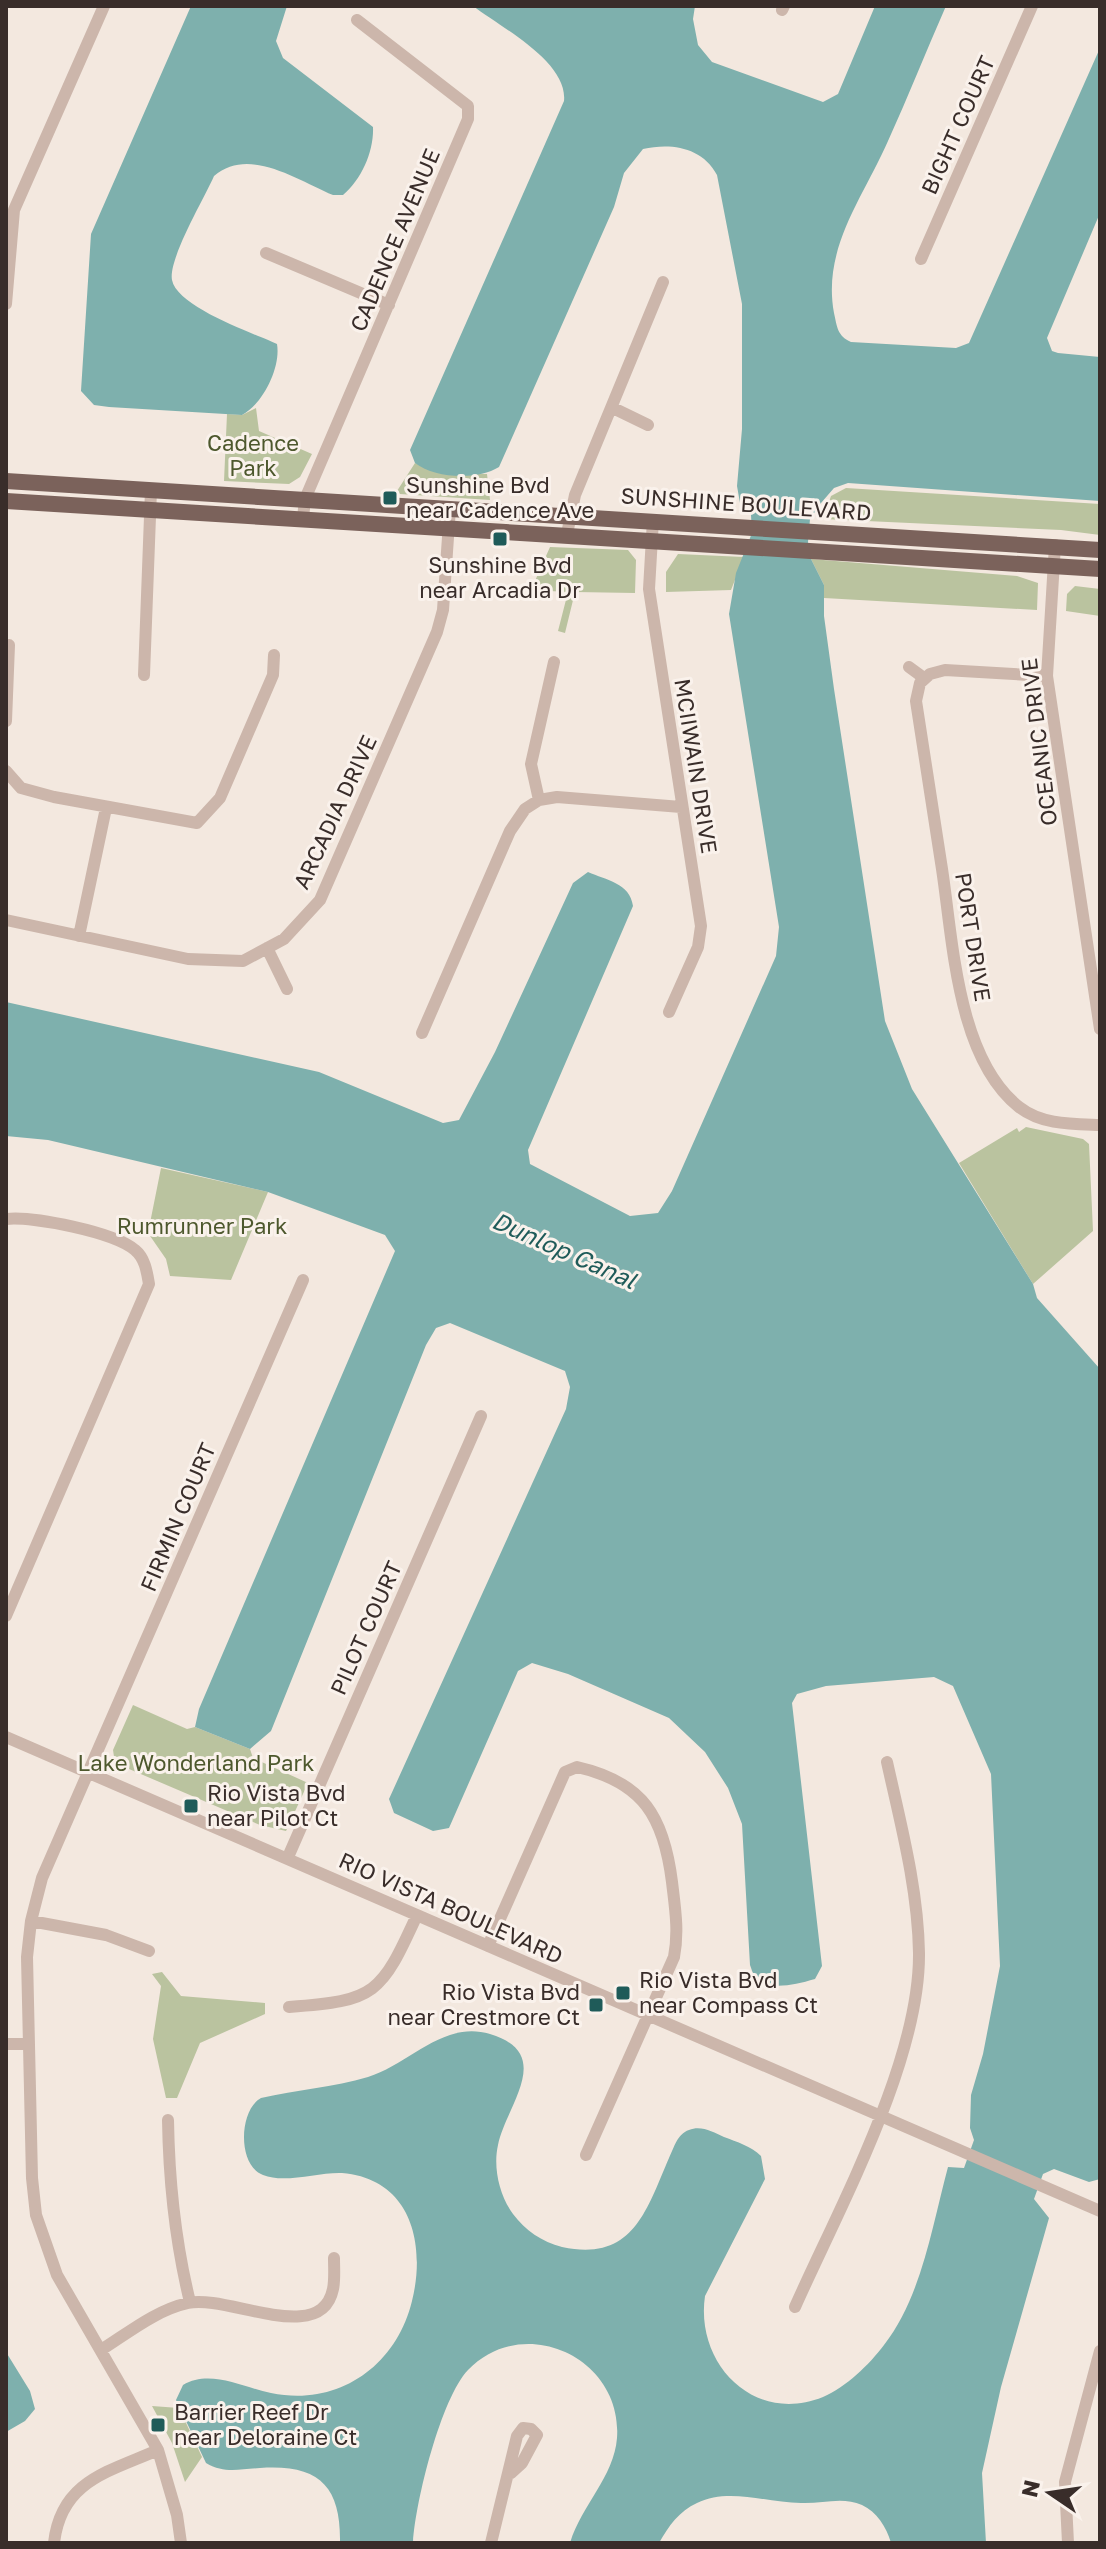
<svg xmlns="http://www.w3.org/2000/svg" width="1106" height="2549" viewBox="0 0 1106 2549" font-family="'Golos Text',sans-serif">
<rect width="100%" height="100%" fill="#f3e8df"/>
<path fill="#bac39f" d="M256,408L259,431L312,454L300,477L289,484L224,481L227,414L242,415Z
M415,463L442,473L487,474L490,500L400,494L397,491Z
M846,488L1100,504V535L1061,530L823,519L831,496Z
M550,547L628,550L636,560L635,593L575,592L565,633L558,631L568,592L531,590Z
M678,554L744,557L731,590L666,592V572Z
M811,559L1017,576L1038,583L1037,610L824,598V585Z
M1075,586L1100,589V616L1066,611L1067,594Z
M1026,1127L1083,1139L1089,1144L1093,1231L1033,1284L959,1163L1017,1128L1019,1132Z
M161,1168L268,1192L231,1280L170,1276L166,1259L148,1233Z
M133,1705L187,1729L195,1727L250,1749L253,1758L308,1783L286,1831L260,1825L115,1763L113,1750Z
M162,1972L181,1996L265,2003V2014L200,2043L177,2098H166L153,2039L161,1986L152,1974Z
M152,2406L179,2408L202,2457L185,2482L172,2443Z"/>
<path fill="#7eb0ad" d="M191,6H287L276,41L283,58L373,127C374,151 362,179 343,195H333C297,180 249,146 214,176C205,197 168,259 172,280C177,307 253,333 277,344C281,367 263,404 242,415L109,407L94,405L81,391L91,234Z
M473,6H695L693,19L698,45L712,62L823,102L838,94L875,6H946C926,51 908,97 888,141C863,198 822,248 834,313C837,326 837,336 851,342L956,348L969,343L1100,48V213L1047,338L1052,351L1058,353L1100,357V501L848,483L834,488L821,503L810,519L808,542L811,559L824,585V616L834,689L885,1021L912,1089L1033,1284L1037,1298L1100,1369V2179L1089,2182L1054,2169L1043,2174L1034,2199L1049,2218L1001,2387L982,2473L986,2543H891C887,2528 877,2512 862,2505C842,2496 822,2504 801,2503C767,2503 729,2487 697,2503C679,2511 668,2527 659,2543H570C581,2506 614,2477 617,2438C623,2358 524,2312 468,2370C441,2398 415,2503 413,2543H340C341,2486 319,2464 260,2468C239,2469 225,2474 206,2463L176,2400L183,2385C210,2369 242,2387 271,2393C337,2407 396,2367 412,2301C426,2245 412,2179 342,2173C318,2172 285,2184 263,2175C237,2165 239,2110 261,2098C296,2090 334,2087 368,2077C410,2064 443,2020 490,2034C556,2054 506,2105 498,2145C493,2167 499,2195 513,2214C525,2230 542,2242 562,2247C633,2262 646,2211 669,2158C674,2148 677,2134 689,2130C701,2125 713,2132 724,2137C737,2142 751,2146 761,2156L765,2179L705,2296C695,2364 754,2425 823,2397C846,2387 869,2365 884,2345C922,2296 932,2226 948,2167L964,2168L974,2140L970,2128L971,2095L983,2054L1000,1966L991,1774L953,1686L934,1677L826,1686L797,1694L792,1703L822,1966L815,1979C794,1985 777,1989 756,1982L750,1965L742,1824L728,1788L705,1752L669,1718L568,1674L532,1663L518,1671L449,1828L433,1831L394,1813L389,1799L566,1409L570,1387L565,1371L450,1323L436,1328L426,1345L271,1731L250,1749L195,1727L199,1709L395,1251L385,1235L268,1192L48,1140L6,1136V1002L319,1072L443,1123L459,1120L495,1052L573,883L588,872C606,880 630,883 633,906L528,1150L530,1164L630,1216L658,1213L672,1191L776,956L779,927L729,614L736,573L752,533L751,515L740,503L737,486L742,429V304L717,175C702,147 671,143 643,149L624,173L614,207L499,467C478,480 436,479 415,463L410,450L564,101C568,62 502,28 473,6Z
M6,2352L30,2391L35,2409L25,2421L6,2432Z"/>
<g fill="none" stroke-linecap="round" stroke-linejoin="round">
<path stroke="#ccb6ab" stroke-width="12" d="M782,10L784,6
M266,253L389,305
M921,259L1032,6
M6,304L14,210L104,6
M613,408L648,425
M303,518L305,499L468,119V106L357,20
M653,520L649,589L701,926L698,947L669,1012
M567,534L575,495L663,282
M1055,545L1047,676L1100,1029
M909,667L924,678
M144,675L151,490
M1047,676L945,670L930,674L920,683L916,701C925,757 933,813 942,869C953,941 957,1058 1019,1107C1042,1125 1072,1124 1100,1125
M6,721L9,645
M6,771L21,788L54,797L197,823L220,798L273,675L274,655
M539,800L531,764L554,662
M6,920L188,959L243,961L284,939L320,900L437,632L443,610L450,508
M79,936L106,808
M267,948L287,989
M422,1033L510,831L525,809L539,800L557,797L681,807
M6,1219C33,1216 114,1232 135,1250C145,1258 147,1272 149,1284L6,1616
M6,1737L1100,2211
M288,1857L481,1416
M31,1921L106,1935L149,1951
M488,1946L565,1772L577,1767C644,1782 664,1818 672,1882C675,1908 679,1931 674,1957L586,2155
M289,2007C376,2001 381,1994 417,1915
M6,2044H29
M168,2120C169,2183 175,2241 190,2302
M795,2307C839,2208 920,2061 919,1953C918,1889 901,1825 887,1762
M101,2350C128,2333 156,2310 188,2303C227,2294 321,2347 333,2289C335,2280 334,2268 334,2258
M54,2543C61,2481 108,2472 158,2450
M181,2543L177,2515L158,2450L57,2275L36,2215L32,2178L27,1957L31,1921L42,1878L303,1280
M491,2543L517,2436L523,2428L531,2429L537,2435L522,2463L511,2473
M1068,2543L1065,2482L1100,2351"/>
<path stroke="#7b625b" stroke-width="16" d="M6,481L1100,550
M6,501L1100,569"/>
</g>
<g fill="#1f5b59" stroke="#faf2ec" stroke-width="3">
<rect x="382" y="490" width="16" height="16" rx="4"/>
<rect x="492" y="531" width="16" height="16" rx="4"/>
<rect x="183" y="1798" width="16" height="16" rx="4"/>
<rect x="615" y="1985" width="16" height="16" rx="4"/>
<rect x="588" y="1997" width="16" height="16" rx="4"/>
<rect x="150" y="2417" width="16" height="16" rx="4"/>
</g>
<g text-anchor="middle" stroke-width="6" stroke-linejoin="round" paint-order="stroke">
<g font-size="22" fill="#392d2a" stroke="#faf2ec">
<text transform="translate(958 125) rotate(-66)" y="8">BIGHT COURT</text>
<text transform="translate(395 240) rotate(-67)" y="8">CADENCE AVENUE</text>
<text transform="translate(746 504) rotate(4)" y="8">SUNSHINE BOULEVARD</text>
<text transform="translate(1039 742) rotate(-97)" y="8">OCEANIC DRIVE</text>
<text transform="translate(696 766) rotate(81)" y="8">MCIIWAIN DRIVE</text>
<text transform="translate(335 812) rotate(-65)" y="8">ARCADIA DRIVE</text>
<text transform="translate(973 937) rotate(81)" y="8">PORT DRIVE</text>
<text transform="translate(178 1517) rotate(-67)" y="8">FIRMIN COURT</text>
<text transform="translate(366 1628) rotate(-66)" y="8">PILOT COURT</text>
<text transform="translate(451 1908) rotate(24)" y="8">RIO VISTA BOULEVARD</text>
</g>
<g font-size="22" fill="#4d582d" stroke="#faf2ec">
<text x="253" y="451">Cadence<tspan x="253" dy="25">Park</tspan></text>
<text x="202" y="1234">Rumrunner Park</text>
<text x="196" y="1771">Lake Wonderland Park</text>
</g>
<g font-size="22" fill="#392d2a" stroke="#faf2ec" text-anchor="start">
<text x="406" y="493">Sunshine Bvd<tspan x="406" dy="25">near Cadence Ave</tspan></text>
<text x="500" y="573" text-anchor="middle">Sunshine Bvd<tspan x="500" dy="25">near Arcadia Dr</tspan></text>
<text x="207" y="1801">Rio Vista Bvd<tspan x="207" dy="25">near Pilot Ct</tspan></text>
<text x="639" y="1988">Rio Vista Bvd<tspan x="639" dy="25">near Compass Ct</tspan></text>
<text x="580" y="2000" text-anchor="end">Rio Vista Bvd<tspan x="580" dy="25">near Crestmore Ct</tspan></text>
<text x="174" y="2420">Barrier Reef Dr<tspan x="174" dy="25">near Deloraine Ct</tspan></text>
</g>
<g font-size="24" font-style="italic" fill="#1f5b59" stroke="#faf2ec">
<text transform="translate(564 1251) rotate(24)" y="8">Dunlop Canal</text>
</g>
</g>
<rect width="1106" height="2549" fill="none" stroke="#392d2a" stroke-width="16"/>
<g transform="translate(1050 2493) rotate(283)" stroke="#faf2ec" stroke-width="6" paint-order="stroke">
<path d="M0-6L14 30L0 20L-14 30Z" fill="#392d2a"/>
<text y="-12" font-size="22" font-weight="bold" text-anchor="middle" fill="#392d2a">N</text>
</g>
</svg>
